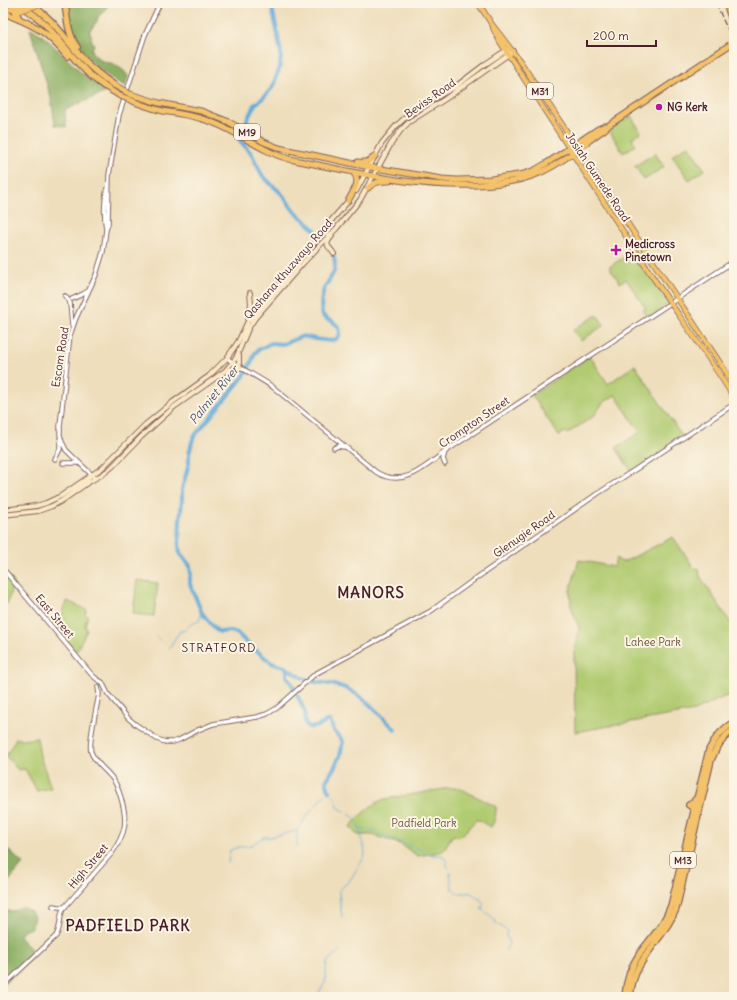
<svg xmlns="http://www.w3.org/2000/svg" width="737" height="1000" viewBox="0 0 737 1000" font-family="Delius,sans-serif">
<rect width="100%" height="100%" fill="#fcf5e5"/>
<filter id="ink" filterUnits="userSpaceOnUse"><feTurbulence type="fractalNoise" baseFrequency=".025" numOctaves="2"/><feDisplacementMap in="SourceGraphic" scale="8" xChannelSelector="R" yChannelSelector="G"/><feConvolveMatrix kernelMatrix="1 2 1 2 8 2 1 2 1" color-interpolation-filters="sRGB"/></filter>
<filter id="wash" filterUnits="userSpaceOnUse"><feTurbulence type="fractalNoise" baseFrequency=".012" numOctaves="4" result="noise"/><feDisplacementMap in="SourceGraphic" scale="16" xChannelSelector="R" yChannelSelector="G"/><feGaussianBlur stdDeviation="0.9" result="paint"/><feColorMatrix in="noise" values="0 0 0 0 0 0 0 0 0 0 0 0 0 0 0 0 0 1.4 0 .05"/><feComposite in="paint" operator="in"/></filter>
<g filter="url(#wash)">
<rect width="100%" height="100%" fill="#eedebc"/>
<path fill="#b1cb71" stroke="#7e754e" d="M631,116L641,132L632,138L636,145L623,153L609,130Z
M688,145L705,170L689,180L672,156Z
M655,153L664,167L644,180L635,166Z
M635,250L670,303L648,318L643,310L646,309L626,279L620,283L609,267Z
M597,315L604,325L581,341L573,330Z
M590,356L608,384L635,365L666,412L683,438L632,472L616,448L640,432L615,395L602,404L594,416L567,434L565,432L559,436L532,395Z
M673,537L694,568H696L699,569L700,576L734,628V694L724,697L694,711L575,732L574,652L579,628L571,606L570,591L579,560L614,567L616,558L622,562L626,561Z
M3,569L14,582L7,604L3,602Z
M137,580L158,583L154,616L133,614Z
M67,601L87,610L85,615L88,616L85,625L87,630L76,652L57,628Z
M16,738L23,740L37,738L40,756L51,788L37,791L25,769L18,770L6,756Z
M449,788H459L495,806L496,807C496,813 495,822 491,827L478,820H476L461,836L458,837L454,835L452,836L443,851L418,856L400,844L373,835H357L350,827C357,817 374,802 385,799Z"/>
<path fill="#8caf63" stroke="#6b6747" d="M67,3H111L98,17L97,21L89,32L91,34L92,42L94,44L92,49L93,54L102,61L114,64L124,71L128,76L125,86C106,77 77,51 72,31C69,22 68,12 67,3Z
M30,29H33L48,40L62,54L87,78L108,91L65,110L66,127L55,125L51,98Z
M3,845L23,864L3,888Z
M22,907L28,910H30L34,917L32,928L25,930L20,935V938L36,954L3,984V910C11,912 15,911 22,907Z"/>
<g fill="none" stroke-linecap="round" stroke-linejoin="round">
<path stroke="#61abd9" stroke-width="1" d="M157,637L159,640
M169,648L180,631H184L191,624L199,621L202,613
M360,829L373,831L433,855H442L446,860L448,868
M297,846V831
M228,863L230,850L239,847L252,845L263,837H270L297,831C306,816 317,803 329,791L336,798L338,807L355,818
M450,873L452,888L457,893H471L481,900L484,905L482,907V910L487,913L493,918L496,923L507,931L506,936L509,943L506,950
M342,917L340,905L339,890L350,880L365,856L364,845L357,822
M316,997L325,983L327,962L340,950"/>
<path stroke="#61abd9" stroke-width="4" d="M245,124L255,104L262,99L272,88L280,67L281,53L276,26L271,3
M240,141L251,153L262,175L272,185L281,193L295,212L307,222L316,231
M287,668C295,673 302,679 311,681C323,684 334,683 345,688C365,696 379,715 395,729
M329,791L326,781L335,766L340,756L343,741L334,731L330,721H326C322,726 313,728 308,727L305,723V712L293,686L287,676V668L272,663L249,645L237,633L231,631L220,632L216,630L202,613L190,584V578L191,574L190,566L180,553L179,545L180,520L182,500V489L189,463V454L192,442L194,436L197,433L244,376L252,361L255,353L258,350L271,343L283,344L303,336L315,339L331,341L336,339L339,336L340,333L339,327C337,325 334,323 332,321C329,320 326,319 324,317C319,310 322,296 324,289C329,278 338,272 334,258"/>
</g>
</g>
<g filter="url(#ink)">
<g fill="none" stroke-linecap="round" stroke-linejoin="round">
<defs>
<path id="tertiary" d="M106,229C104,218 104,201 107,189
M65,296L69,301L70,303L72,325
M72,299L83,294L88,291
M227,358C242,370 259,377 274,388L376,472C403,489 425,467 446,451L734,261
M334,448L338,446L344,447
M55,459L60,449V439
M63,463H78
M445,464L443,459L445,452
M94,477L66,450L62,442L60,435V426L70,335L76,318L96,275L103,252L106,230L108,224L109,175L119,115L145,35L160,3
M3,569L92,675L98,680L102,682L108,694L128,718L135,724L157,739L165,742H173L179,740L198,730L213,724L257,717L267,714L277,708L315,674L431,611L475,579L597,494L636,469L734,404
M53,906L59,907H65
M3,986L56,936C61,928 59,918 63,909L112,853C126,833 128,821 121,798C119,791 117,784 112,778C105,769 95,763 91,752C88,742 97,707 99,694L98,687"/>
<path id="secondary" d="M356,191L382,143L396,126L406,117L442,94L455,87L484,65L508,49
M332,236C323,247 329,245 334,254
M248,318L251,304L250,293
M226,371L240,368L239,363V355
M3,510L36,506L46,503L61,496L102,468L146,424L173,402L209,376L227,358L238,342L248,321L312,246L330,222L349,200
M3,515L38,511L52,506L63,500L87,483L103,474L112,467L141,437L174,407L225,371L236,358L248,329L255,318L304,262L323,242L336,229L360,200L391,144L401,130L409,122L445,99L513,51"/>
<path id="primary" d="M478,3L491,23L520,61L734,384
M3,11L17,7
M493,28L499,40C548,116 597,192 646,267C675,311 707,353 734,398"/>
<path id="trunk" d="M114,85L123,90
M104,86L120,96
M130,94L159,103L201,111L214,116L229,122L264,142L279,148L369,167L442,179L457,180L491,179L524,174L535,170L547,163L598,129L605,126
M128,99C139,104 151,108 163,111C180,114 198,116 214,123C240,133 260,151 289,159C351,171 413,188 478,185C498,184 518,182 537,174C562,164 583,144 605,129L609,125L734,42
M358,162C365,163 371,161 375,156
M368,188C374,182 380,181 389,181
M348,201C353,191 362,182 353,172"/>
<path id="motorway" d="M10,3C44,12 60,45 83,68C89,75 97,81 104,86
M27,3C51,15 65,39 83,59C92,69 102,77 114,85
M65,3C67,19 68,34 77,47
M726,3L734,25
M733,3L734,6
M14,8L19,19
M3,12C15,18 28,22 40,30C51,37 59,46 67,56
M694,811L692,807L689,805L693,803L696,799
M625,997C626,982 631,966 640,953C652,937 664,925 671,906L709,750C715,738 722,729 734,722
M630,997C633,958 662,943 676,909L711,760C716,747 723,737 734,729"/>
</defs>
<use href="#tertiary" stroke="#83625e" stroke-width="5.5"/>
<use href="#secondary" stroke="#83625e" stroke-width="6"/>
<use href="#primary" stroke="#83625e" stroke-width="6"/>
<use href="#trunk" stroke="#83625e" stroke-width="7"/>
<use href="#motorway" stroke="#83625e" stroke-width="8"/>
<use href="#tertiary" stroke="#fff" stroke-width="3.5"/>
<use href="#secondary" stroke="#fae7c3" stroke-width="4"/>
<use href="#primary" stroke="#f3c26a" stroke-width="4.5"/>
<use href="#trunk" stroke="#f3c26a" stroke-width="5"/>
<use href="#motorway" stroke="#f3c26a" stroke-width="5.5"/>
<path stroke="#4a1f2b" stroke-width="1" stroke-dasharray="6 3" stroke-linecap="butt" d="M716,3L724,22L734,41"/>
<defs>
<path id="primary-bridge" d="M17,7L29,3
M19,11L38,5"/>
<path id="trunk-bridge" d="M123,90L130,94
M120,96L128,99"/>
<path id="motorway-bridge" d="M731,42L734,39"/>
</defs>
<use href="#primary-bridge" stroke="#83625e" stroke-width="6" stroke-linecap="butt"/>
<use href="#trunk-bridge" stroke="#83625e" stroke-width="7" stroke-linecap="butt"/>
<use href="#motorway-bridge" stroke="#83625e" stroke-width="8" stroke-linecap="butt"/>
<use href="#primary-bridge" stroke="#f3c26a" stroke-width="4.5"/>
<use href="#trunk-bridge" stroke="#f3c26a" stroke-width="5"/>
<use href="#motorway-bridge" stroke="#f3c26a" stroke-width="5.5"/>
</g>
</g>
<g fill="#b5179e" stroke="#fcf5e5" stroke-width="1.5">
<circle cx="659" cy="107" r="4"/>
<path d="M614 244h4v4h4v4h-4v4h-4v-4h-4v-4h4z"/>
</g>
<g text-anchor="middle" stroke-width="4" stroke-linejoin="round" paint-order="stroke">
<g fill="#fcf5e5" stroke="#7f5f63" stroke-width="1">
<rect x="527" y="83" width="26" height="16" rx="3"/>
<rect x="234" y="124" width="26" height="16" rx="3"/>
<rect x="670" y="852" width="26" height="16" rx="3"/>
</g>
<g font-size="10" font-weight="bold" fill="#4a1f2b">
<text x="540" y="95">M31</text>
<text x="247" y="136">M19</text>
<text x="683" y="864">M13</text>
</g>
<g font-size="11" fill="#4a1f2b" stroke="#fcf5e5">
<text transform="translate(430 98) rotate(-35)" y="4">Beviss Road</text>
<text transform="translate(598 177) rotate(56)" y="4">Josiah Gumede Road</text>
<text transform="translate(288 269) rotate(-49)" y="4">Qashana Khuzwayo Road</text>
<text transform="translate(60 357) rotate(-81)" y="4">Escom Road</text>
<text transform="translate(474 422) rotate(-34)" y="4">Crompton Street</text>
<text transform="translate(524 534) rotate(-35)" y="4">Glenugie Road</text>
<text transform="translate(55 616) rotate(50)" y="4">East Street</text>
<text transform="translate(88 866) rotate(-50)" y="4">High Street</text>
</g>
<g font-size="11" font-weight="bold" fill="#4a1f2b" stroke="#fcf5e5" text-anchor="start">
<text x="667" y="111">NG Kerk</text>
<text x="625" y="248">Medicross<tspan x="625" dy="13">Pinetown</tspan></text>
</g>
<g font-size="11" fill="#695340" stroke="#fcf5e5">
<text x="653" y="646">Lahee Park</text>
<text x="424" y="827">Padfield Park</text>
</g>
<g font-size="12" font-style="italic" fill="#535771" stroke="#fcf5e5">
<text transform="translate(214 395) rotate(-51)" y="4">Palmiet River</text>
</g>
<g font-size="12" letter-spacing="1" fill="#4a1f2b" stroke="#fcf5e5">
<text x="219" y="652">STRATFORD</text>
</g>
<g font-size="15" font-weight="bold" letter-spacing="1" fill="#4a1f2b" stroke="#fcf5e5">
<text x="371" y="598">MANORS</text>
<text x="128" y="931">PADFIELD PARK</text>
</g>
</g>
<rect width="737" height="1000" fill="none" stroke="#fcf5e5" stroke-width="16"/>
<path d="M587 40v6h69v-6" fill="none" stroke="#4a1f2b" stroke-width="2"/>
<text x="593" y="40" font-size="12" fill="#4a1f2b" stroke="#fcf5e5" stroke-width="3" paint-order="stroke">200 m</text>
</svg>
